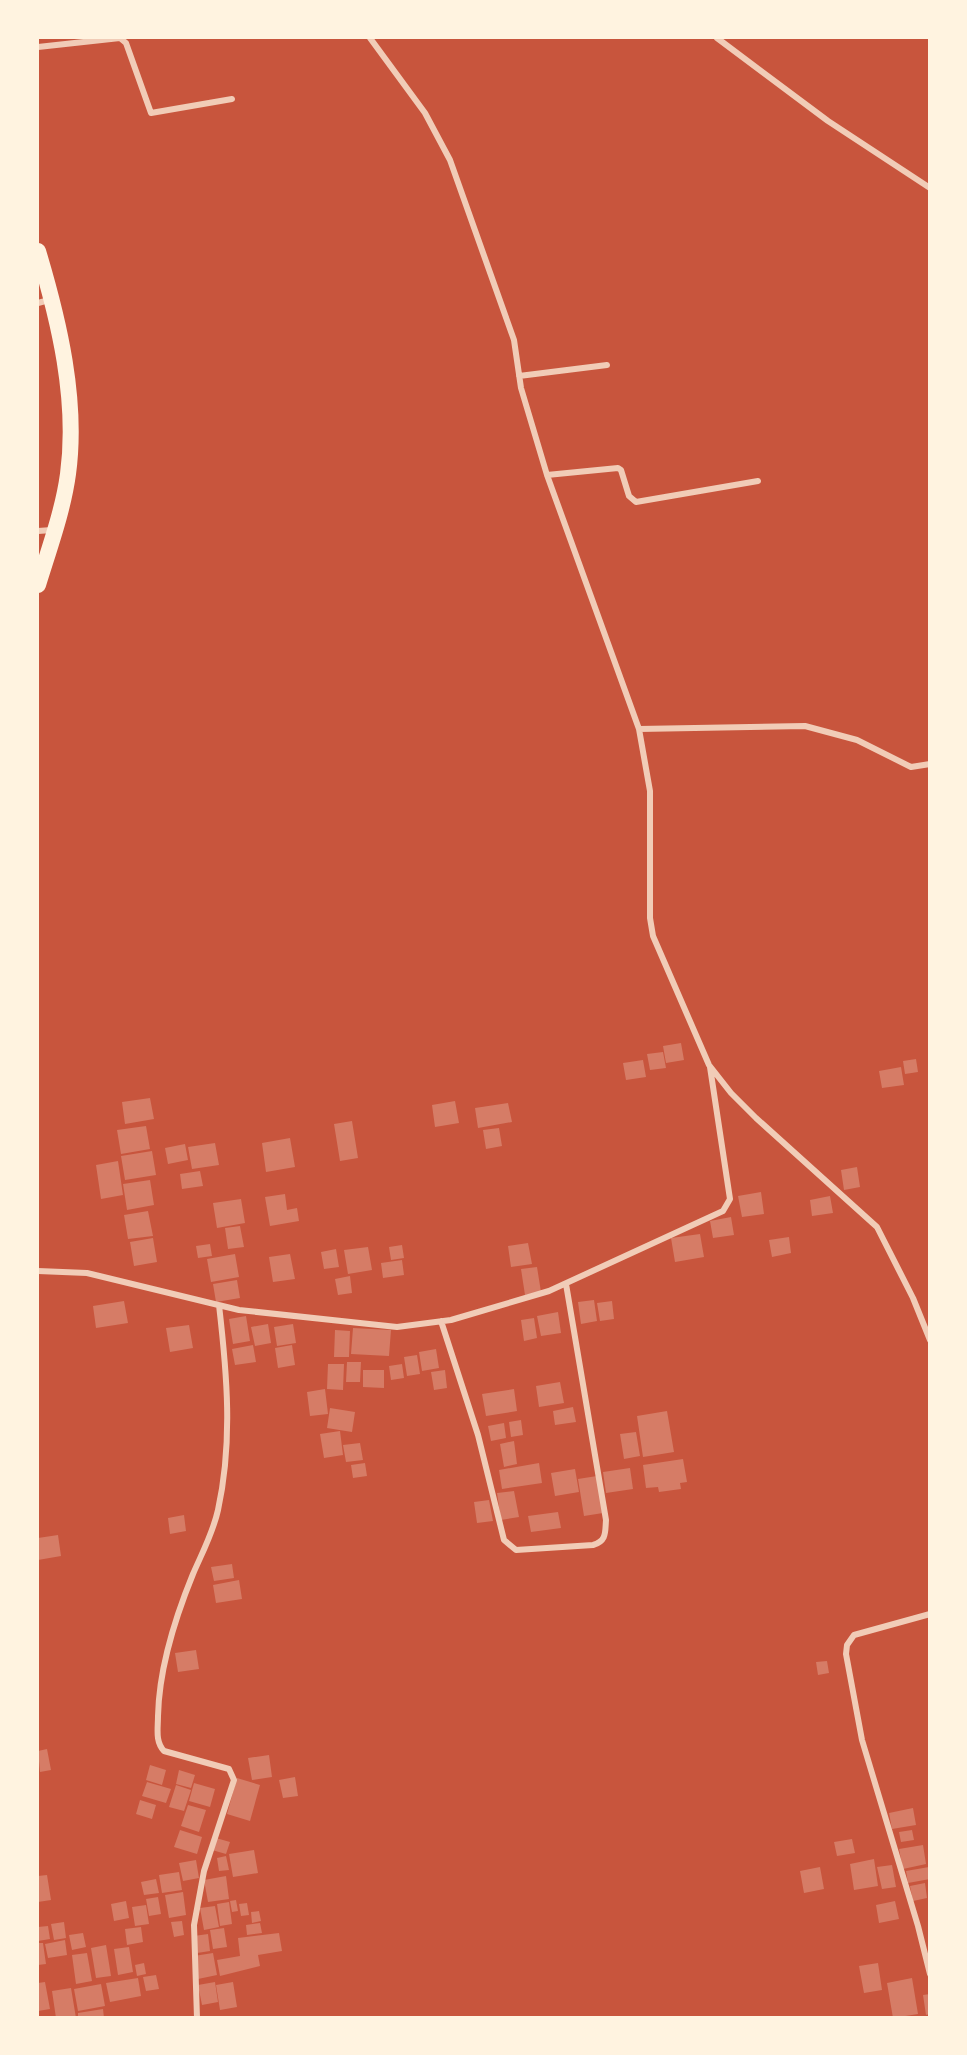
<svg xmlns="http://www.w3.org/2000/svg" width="967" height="2055" viewBox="0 0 967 2055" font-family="'Roboto Condensed',sans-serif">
<rect width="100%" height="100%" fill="#c8553d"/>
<path fill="#d67c66" d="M681,1043L684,1060L666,1063L663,1046Z
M663,1052L666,1068L650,1070L647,1054Z
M916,1059L918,1072L905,1074L903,1061Z
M643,1060L646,1077L626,1080L623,1063Z
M901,1067L904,1085L882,1088L879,1071Z
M150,1098L154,1119L125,1124L122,1102Z
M455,1101L459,1123L435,1127L432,1105Z
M508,1103L512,1122L478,1128L475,1108Z
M352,1121L358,1158L340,1161L334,1124Z
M146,1126L150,1149L121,1154L117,1130Z
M499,1128L502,1146L486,1149L483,1130Z
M290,1138L295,1167L266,1172L262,1143Z
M215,1143L219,1165L192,1169L188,1147Z
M185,1144L188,1160L168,1164L165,1148Z
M152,1151L156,1175L125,1180L121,1156Z
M118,1161L123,1195L101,1199L96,1165Z
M857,1167L860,1187L844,1190L841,1170Z
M200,1171L203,1186L182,1189L180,1174Z
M150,1180L154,1205L127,1210L123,1184Z
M761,1192L764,1214L742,1217L738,1196Z
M285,1194L287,1210L297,1208L299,1221L270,1226L265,1197Z
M830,1196L833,1213L812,1216L810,1200Z
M241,1199L245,1223L217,1228L213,1203Z
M148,1211L153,1236L128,1239L124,1215Z
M731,1217L734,1235L713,1238L710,1221Z
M240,1226L244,1247L228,1249L225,1228Z
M700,1234L704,1257L675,1262L671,1238Z
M789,1237L791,1253L772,1257L769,1240Z
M153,1238L157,1262L134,1266L130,1242Z
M528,1243L532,1264L511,1267L508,1246Z
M210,1244L212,1256L198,1258L196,1246Z
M402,1245L404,1258L391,1260L389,1247Z
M368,1247L372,1270L348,1274L344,1250Z
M336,1249L339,1267L324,1269L321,1252Z
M235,1254L239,1277L211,1282L207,1259Z
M290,1254L295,1279L273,1282L269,1257Z
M402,1260L404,1275L383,1278L381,1263Z
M537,1267L541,1292L525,1295L521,1269Z
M350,1276L352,1293L338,1295L335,1279Z
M237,1280L240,1298L216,1302L213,1284Z
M594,1300L597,1321L581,1324L578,1302Z
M124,1301L128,1323L96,1328L93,1306Z
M612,1301L614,1319L600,1321L597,1303Z
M558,1312L561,1333L541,1336L537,1316Z
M246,1316L250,1341L233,1344L229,1319Z
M534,1318L537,1338L524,1341L521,1320Z
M268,1324L271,1343L255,1346L251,1327Z
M293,1324L296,1343L277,1346L274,1327Z
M189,1325L193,1348L170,1352L166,1328Z
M353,1328L391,1330L389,1356L351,1354Z
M335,1330L350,1331L349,1357H334Z
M253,1345L256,1362L235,1365L232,1349Z
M292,1345L295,1365L278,1368L275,1348Z
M436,1349L439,1368L422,1371L419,1352Z
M417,1355L420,1374L407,1376L404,1357Z
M347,1362H361L360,1382H346Z
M328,1364H344L343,1390L327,1389Z
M402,1364L404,1378L391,1380L389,1366Z
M363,1370H384V1388L363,1387Z
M445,1370L447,1388L434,1390L431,1372Z
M560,1382L564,1403L539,1407L536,1386Z
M325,1389L328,1414L310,1416L307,1392Z
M514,1389L517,1411L486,1416L482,1394Z
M573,1407L576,1422L555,1425L553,1411Z
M330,1408L355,1412L352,1432L327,1428Z
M667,1411L674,1452L643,1457L637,1416Z
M521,1420L523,1435L511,1437L509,1422Z
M504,1423L506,1438L491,1441L488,1426Z
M340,1431L343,1455L324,1458L320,1434Z
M636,1432L640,1456L624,1459L620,1434Z
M514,1441L517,1464L504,1467L500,1444Z
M360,1443L363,1460L346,1462L343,1445Z
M683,1459L687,1482L680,1483L681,1489L659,1492L658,1487L646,1488L643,1465Z
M365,1463L367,1476L353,1478L351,1465Z
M539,1463L542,1483L502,1489L499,1470Z
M630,1468L633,1489L606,1493L603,1472Z
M575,1469L579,1492L555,1496L551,1473Z
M597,1476L603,1513L584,1516L578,1479Z
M514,1491L519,1517L501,1520L497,1493Z
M489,1500L493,1521L477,1523L474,1502Z
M558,1512L561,1528L531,1532L528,1516Z
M184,1515L186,1531L170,1534L168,1518Z
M58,1535L61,1556L38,1560V1538Z
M232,1564L234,1578L214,1581L211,1567Z
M239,1580L242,1599L216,1603L213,1585Z
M196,1650L199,1669L178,1672L175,1653Z
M827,1661L829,1673L818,1675L816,1662Z
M47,1749L51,1770L40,1772L38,1751Z
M269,1755L272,1777L252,1780L248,1758Z
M150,1765L166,1770L162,1785L146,1780Z
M179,1770L195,1775L191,1788L176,1784Z
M295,1777L298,1796L283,1798L279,1780Z
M237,1778L260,1785L250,1821L227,1814Z
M147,1782L171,1789L166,1803L142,1796Z
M194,1783L215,1789L210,1807L189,1801Z
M176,1785L191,1790L184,1811L169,1807Z
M140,1800L156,1805L152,1819L136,1814Z
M188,1805L206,1810L199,1832L181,1826Z
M913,1808L916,1825L892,1829L889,1813Z
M180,1830L202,1837L197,1854L174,1847Z
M912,1830L914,1840L901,1842L899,1832Z
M216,1838L230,1842L226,1854L212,1850Z
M852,1839L855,1853L837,1856L834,1842Z
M923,1845L926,1864L903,1869L899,1849Z
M254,1850L258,1873L233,1877L229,1854Z
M226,1856L229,1870L219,1871L217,1858Z
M874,1859L878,1886L854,1890L850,1864Z
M196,1860L199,1878L183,1881L179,1863Z
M892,1865L896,1887L882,1889L877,1867Z
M820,1867L824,1889L804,1893L800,1871Z
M929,1867L930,1879L908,1883L906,1871Z
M179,1872L182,1890L162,1893L159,1875Z
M47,1875L51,1900L38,1902V1876Z
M226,1876L229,1899L208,1902L204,1880Z
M156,1879L159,1893L144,1895L141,1882Z
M925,1883L927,1898L913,1901L910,1886Z
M183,1892L186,1915L169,1918L165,1895Z
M158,1897L161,1914L149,1916L146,1899Z
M236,1900L238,1911L232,1912L230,1901Z
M126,1901L129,1918L114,1921L111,1904Z
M895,1901L899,1919L879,1923L876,1905Z
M229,1902L232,1924L220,1926L217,1904Z
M247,1903L249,1915L241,1916L239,1904Z
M146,1905L149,1924L135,1926L132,1907Z
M215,1906L219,1927L204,1930L200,1908Z
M259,1911L261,1921L252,1923L251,1912Z
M182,1921L184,1935L174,1937L171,1922Z
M64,1922L66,1938L54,1940L51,1924Z
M260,1923L262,1933L247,1935L246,1925Z
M48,1926L50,1939L38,1941V1927Z
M141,1927L143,1942L127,1945L125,1929Z
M224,1928L227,1947L213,1949L210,1930Z
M83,1933L86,1947L72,1950L69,1935Z
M279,1933L282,1951L258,1955L260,1966L220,1976L217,1960L240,1956L238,1938Z
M208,1934L210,1951L197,1953L194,1936Z
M65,1940L67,1955L48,1958L45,1944Z
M38,1943H43L46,1964L38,1965Z
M106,1945L111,1976L96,1978L91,1948Z
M129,1947L133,1972L118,1975L114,1949Z
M87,1953L92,1981L76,1984L72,1955Z
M213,1953L217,1975L198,1979L194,1956Z
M144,1963L146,1974L137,1976L135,1965Z
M878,1963L882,1990L864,1993L859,1966Z
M156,1975L159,1989L146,1991L143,1977Z
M138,1978L141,1996L110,2002L106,1983Z
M912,1978L918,2014L893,2018L887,1983Z
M45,1982L50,2009L38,2011V1983Z
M215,1982L218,2002L202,2005L198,1985Z
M233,1982L237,2007L220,2010L216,1985Z
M101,1984L105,2006L78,2011L74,1989Z
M71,1988L76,2018H56L52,1991Z
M930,1994V2014L926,2015L923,1995Z
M103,2009L104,2018H78V2013Z"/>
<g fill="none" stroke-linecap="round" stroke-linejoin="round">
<path stroke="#f1ccb7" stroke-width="6" d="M370,38L425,113L450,160L514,340L521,388L547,475L639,729L650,791V918L653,936L709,1065L731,1093L756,1118L877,1227L913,1298L930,1340
M717,38L828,121L930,188
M38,47L120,38L126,43L151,113L232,99
M38,303L49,300
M519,376L607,365
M547,475L618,468L621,470L629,496L636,502L758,481
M38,531L52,530
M639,729L805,726L857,740L911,767L930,764
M38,1271L87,1273L239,1310L397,1327L451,1320L549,1291L723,1211L730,1199L710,1067
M441,1321L478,1435L504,1540L516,1550L593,1545C607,1541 605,1532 606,1520L566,1284
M930,1614L854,1635L847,1645L846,1654L862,1740L918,1926L930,1974
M197,2018L194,1925L204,1871L234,1780L229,1769L164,1751C155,1741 158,1729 158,1716C159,1669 175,1618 193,1574C202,1553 213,1533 218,1510C233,1442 227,1374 219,1305"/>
<path stroke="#fff3e0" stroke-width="16" d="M38,251C59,321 78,400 68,474C63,511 49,549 38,585"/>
</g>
<rect width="967" height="2055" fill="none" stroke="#fff3e0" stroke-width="78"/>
</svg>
